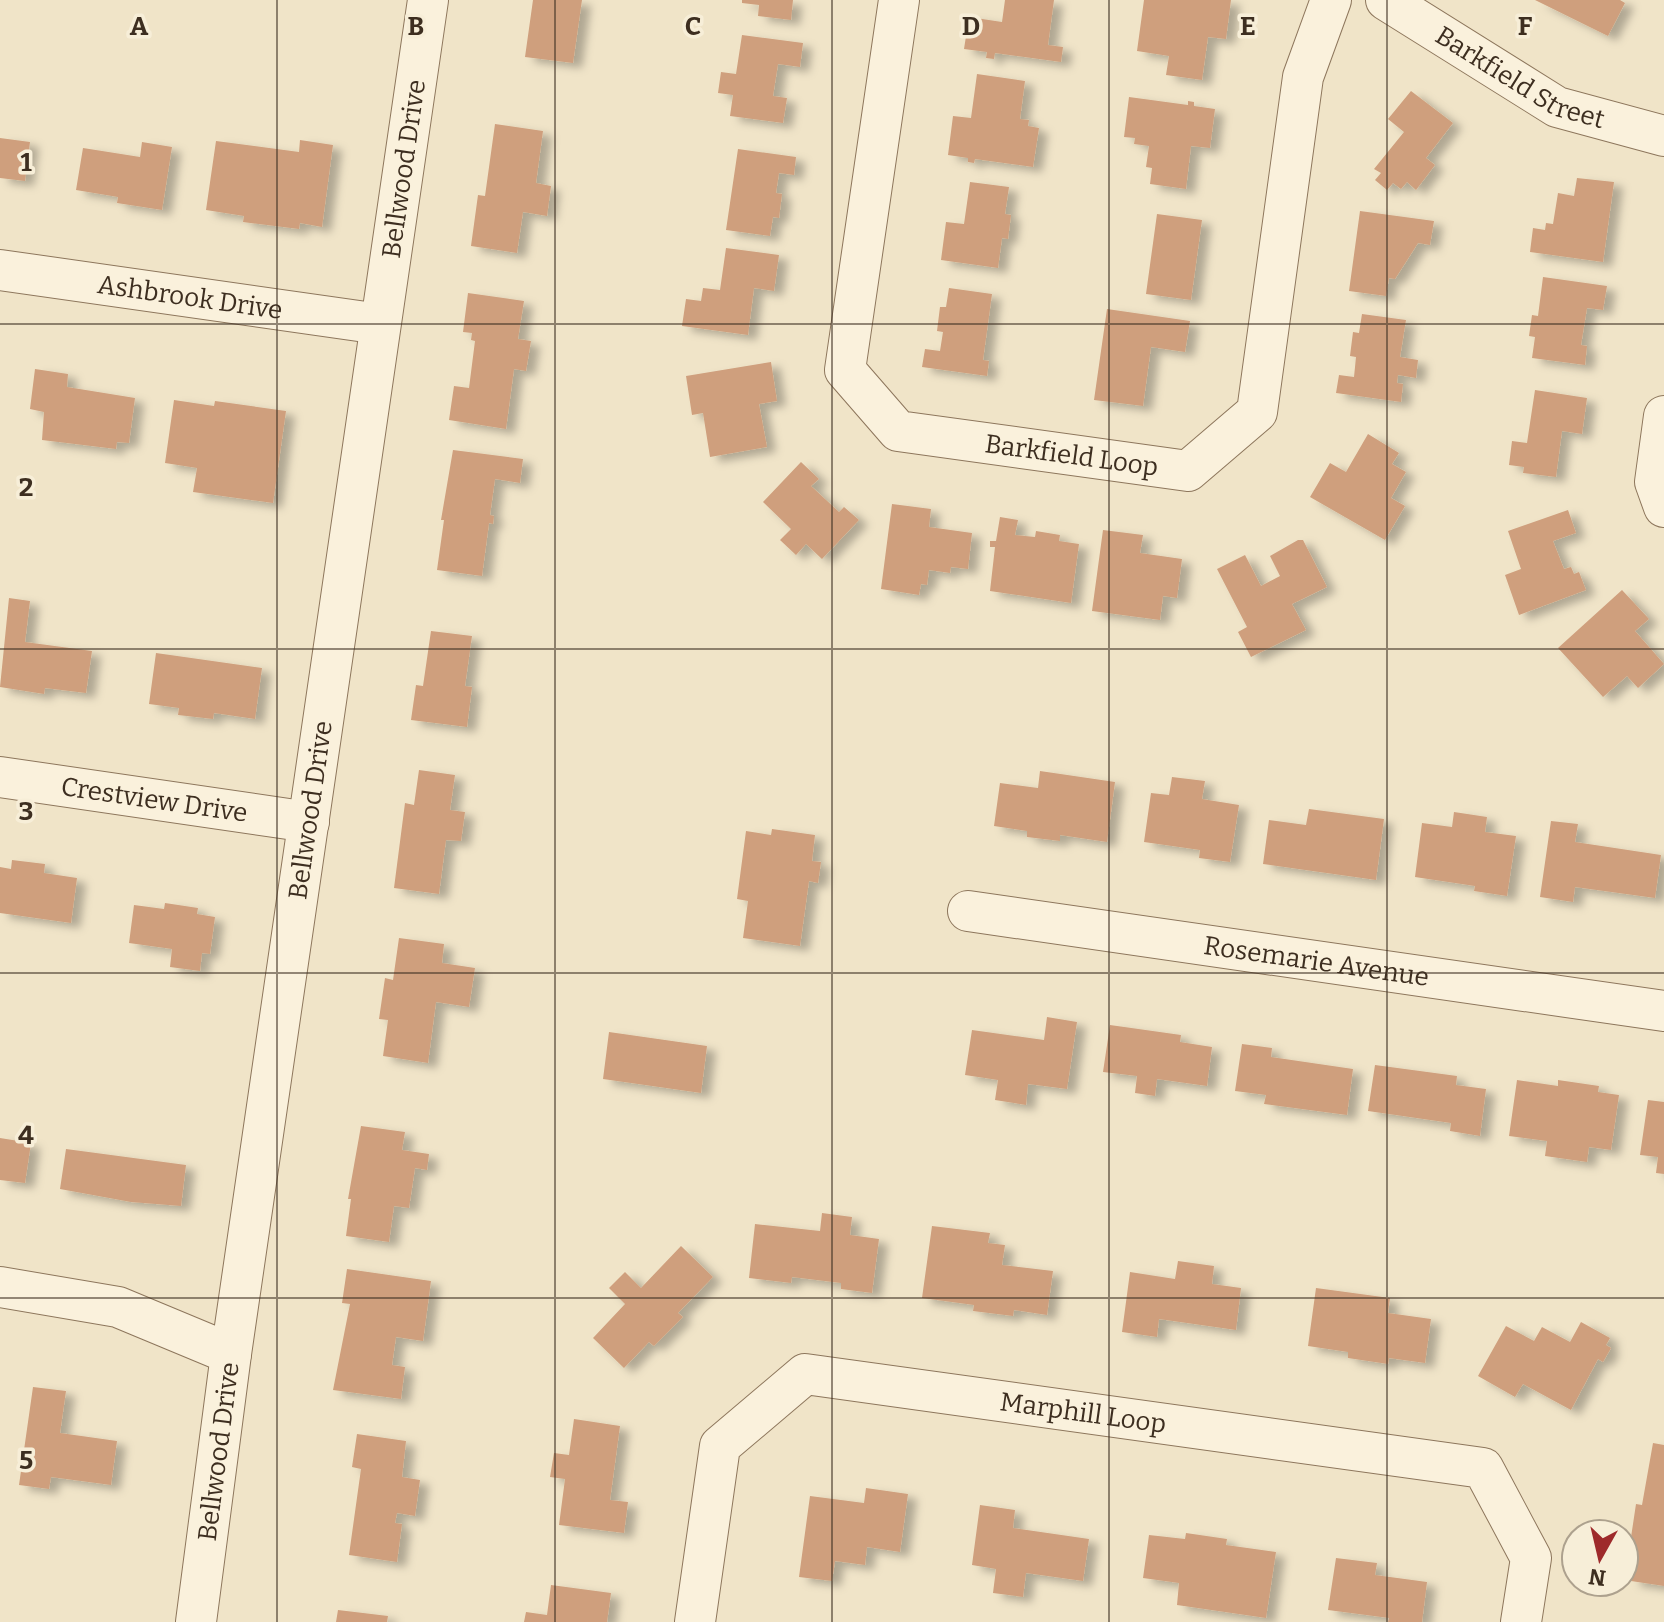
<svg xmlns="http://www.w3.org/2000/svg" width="1664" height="1622" viewBox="0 0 1664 1622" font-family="Bitter,serif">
<defs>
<filter id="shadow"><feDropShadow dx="9" dy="5" stdDeviation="4" flood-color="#0004"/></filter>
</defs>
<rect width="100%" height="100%" fill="#f0e4c8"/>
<path fill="#cf9f7d" filter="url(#shadow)" d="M533,0H582L573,63L525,57Z
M742,0H793L791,20L758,16L759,5L742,3Z
M1005,0H1054L1048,45L1063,47L1061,62L995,53L994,59L986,58L987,52L964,49L969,17L1002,22Z
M1144,0H1231L1226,39L1208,37L1202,80L1166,75L1169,56L1137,51Z
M1535,0H1620L1625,3L1608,36Z
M742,35L803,43L800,67L778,64L773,96L787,98L783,123L730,116L733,95L718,93L721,72L736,74Z
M977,74L1025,81L1020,119L1029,120L1028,126L1039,128L1033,167L975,159L974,163L968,162V158L948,155L953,116L971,118Z
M1411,91L1453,123L1426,158L1435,165L1416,190L1407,182L1401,189L1393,183L1387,190L1375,180L1381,173L1374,169L1404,132L1388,119Z
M1129,97L1188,105V101L1194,102V106L1215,109L1210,148L1191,146L1186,189L1150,184L1152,168L1146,167L1149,146L1134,144L1135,138L1124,137Z
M495,124L543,131L536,183L551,186L547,216L523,212L517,253L471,246L478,195L485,196Z
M0,138L30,142L25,181L0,178Z
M300,140L333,145L322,227L300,223L299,229L243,222L244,216L206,210L216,141L299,152Z
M142,142L172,147L162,210L117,203L118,197L76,190L83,148L140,157Z
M738,149L796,157L794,175L779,173L776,193L782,194L779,218L773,217L770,236L726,230Z
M1577,178L1614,182L1603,262L1530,252L1533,228L1545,230L1546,223L1553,224L1558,193L1574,196Z
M970,182L1009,187L1005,214L1011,215L1008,239L1002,238L998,268L941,260L946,222L964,224Z
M1360,211L1434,221L1430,245L1418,243L1395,279L1389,278L1386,296L1349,291Z
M1157,214L1202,220L1191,300L1146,294Z
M726,248L779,255L774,291L754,288L748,335L682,326L686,299L701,301L703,288L720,290Z
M1543,277L1607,286L1603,310L1587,308L1581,345L1587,346L1585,365L1532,358L1535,337L1529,336L1532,315L1538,316Z
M949,288L992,294L983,360L989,361L987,376L922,367L925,349L940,351L943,332L937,331L940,307H946Z
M468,293L524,301L518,339L531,341L526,371L514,369L506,429L449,420L454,386L469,388L475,341L471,340L472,333L463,332Z
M1107,309L1190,321L1185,352L1151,347L1143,406L1094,400Z
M1362,314L1406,320L1400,357L1418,360L1416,378L1398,375L1397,383L1403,384L1401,402L1336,393L1339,375L1354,377L1356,357L1350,356L1353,332L1359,333Z
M771,362L777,401L759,404L767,447L710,457L703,413L692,415L686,376Z
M35,369L68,374L67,387L135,398L129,443L117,442L116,449L42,440L44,412L30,409Z
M1535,390L1587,398L1582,434L1562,431L1556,477L1523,473L1524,467L1509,465L1512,441L1527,443Z
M174,400L214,406L215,401L286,411L273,503L193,492L197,468L165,463Z
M1368,434L1399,453L1392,464L1406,472L1391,498L1405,506L1385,540L1310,497L1330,463L1346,472Z
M453,450L523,459L520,483L495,479L490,515L494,516L493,524L489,523L482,576L437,570L444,520H441Z
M801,462L819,479L811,486L839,512L844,507L859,520L822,559L806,544L796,555L780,540L791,529L763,502Z
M892,504L931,509L929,527L972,533L968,569L951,567L950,573L929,570L927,585L921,584L919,595L881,589Z
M1568,510L1576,533L1553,541L1564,569L1571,567L1574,574L1579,572L1586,590L1519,615L1505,575L1521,569L1508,531Z
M1000,517L1018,520L1015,535L1035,537L1036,531L1060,535L1059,541L1079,544L1071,603L990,591L995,547H990V541H996Z
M1103,530L1143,535L1140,553L1182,559L1177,598L1163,596L1160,620L1092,611Z
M1298,540H1303L1327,587L1292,604L1306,630L1251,657L1238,632L1247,627L1217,569L1245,555L1261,586L1280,576L1270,556Z
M1622,590L1649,619L1635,631L1664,664L1638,688L1627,676L1603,697L1558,648Z
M9,598L30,601L25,642L92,651L86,693L45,688L44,694L0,687Z
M431,631L472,636L465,686L472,687L467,727L411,720L416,685L423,686Z
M156,653L262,668L255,719L214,713L213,719L178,715L179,708L149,704Z
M419,770L455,775L450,810L465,812L461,841L446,840L439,894L394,888L405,803L414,805Z
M1040,771L1115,782L1107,842L1060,835V841L1027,837V831L994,826L1000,783L1038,788Z
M1172,777L1205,781L1202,799L1239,805L1230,862L1199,858L1200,850L1144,842L1151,793L1169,795Z
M1309,809L1384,819L1376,880L1263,864L1269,820L1306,825Z
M1454,812L1487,817L1485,832L1516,836L1507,896L1474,891L1475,886L1415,877L1422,823L1452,827Z
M1551,821L1578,824L1575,842L1661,855L1655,898L1575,887L1573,902L1540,897Z
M772,829L815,835L812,861L821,862L818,883L809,881L800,946L743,938L748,901L737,899L746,831L771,835Z
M12,860L45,864L44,873L77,878L71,923L0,913V867L11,869Z
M165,903L198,908L197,914L215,917L210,954L202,953L200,971L170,967L172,949L129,943L134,905L164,909Z
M399,938L444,944L442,963L475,968L469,1007L436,1002L428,1063L383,1056L388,1020L379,1019L385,978L393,980Z
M1047,1017L1077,1022L1067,1089L1028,1084L1026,1105L995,1100L998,1080L965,1075L972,1030L1044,1040Z
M1110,1025L1181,1035L1180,1042L1212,1047L1207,1086L1157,1079L1155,1096L1135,1093L1137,1076L1103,1072Z
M609,1032L707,1046L701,1093L603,1079Z
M1242,1044L1272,1048L1271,1057L1353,1069L1347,1115L1264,1104L1266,1095L1235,1091Z
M1375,1065L1457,1076L1456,1085L1486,1089L1480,1136L1450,1131L1451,1123L1368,1111Z
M1517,1080L1558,1086V1080L1599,1086L1598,1092L1619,1095L1611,1150L1589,1147L1587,1162L1545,1156L1547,1141L1509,1136Z
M1648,1100L1664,1102V1174L1656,1173L1658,1157L1640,1155Z
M361,1126L405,1132L402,1150L429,1154L427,1170L415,1168L409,1208L394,1206L389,1242L346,1236L351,1199H348Z
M0,1138L31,1143L25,1183L0,1180Z
M66,1149L186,1165L181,1206L131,1202L60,1189Z
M822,1213L852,1217L850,1235L879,1239L872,1293L841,1289V1283L792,1277L791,1283L749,1278L755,1224L820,1231Z
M932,1226L990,1233L988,1243L1005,1245L1002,1265L1053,1271L1047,1315L1014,1310L1013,1316L973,1311L974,1305L922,1298Z
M681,1246L713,1277L678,1313L683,1317L654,1346L649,1342L624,1368L593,1338L625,1304L609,1288L625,1272L641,1288Z
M1178,1261L1214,1266L1212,1284L1241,1288L1236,1330L1159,1319L1157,1337L1122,1332L1130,1272L1175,1279Z
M347,1269L431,1281L423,1341L396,1337L392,1365L405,1367L401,1399L333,1390L350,1304L342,1303Z
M1316,1288L1390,1298L1388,1313L1431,1319L1425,1363L1389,1358L1388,1364L1348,1358V1352L1308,1346Z
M1581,1322L1610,1338L1606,1345L1611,1348L1603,1362L1598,1359L1571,1410L1523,1384L1515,1397L1478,1376L1506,1326L1534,1341L1542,1327L1570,1342Z
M33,1387L66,1391L60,1433L117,1441L111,1485L51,1477L49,1489L19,1485Z
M574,1419L620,1426L610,1500L628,1502L624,1533L559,1525L565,1479L550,1477L554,1453L569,1455Z
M357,1434L406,1441L402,1477L420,1480L415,1516L397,1513L395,1523L402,1524L397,1562L349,1555L361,1469L352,1467Z
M1653,1443L1664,1445V1586L1631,1581L1636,1545L1630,1544L1636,1504L1642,1505Z
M866,1488L908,1494L900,1552L867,1547L865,1565L835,1561L832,1581L799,1577L810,1496L864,1503Z
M980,1505L1015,1510L1013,1528L1089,1539L1083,1581L1026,1573L1023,1597L993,1593L996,1569L972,1565Z
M1186,1533L1227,1539L1226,1545L1276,1552L1266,1618L1177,1605L1179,1583L1143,1578L1149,1535L1185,1539Z
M1336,1558L1377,1563L1375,1575L1427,1582L1422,1622H1388L1389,1618L1328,1610Z
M551,1585L611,1593L607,1622H524L526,1612L547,1615Z
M338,1610L388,1616L387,1622H336Z"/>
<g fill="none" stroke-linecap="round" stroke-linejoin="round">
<defs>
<g id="minor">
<path id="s1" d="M899,0L845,370L898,431L1188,471L1257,412L1303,77L1331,0"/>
<path id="s2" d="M1386,0L1557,107L1664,136"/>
<path id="s3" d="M0,270L380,324"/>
<path d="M1664,416L1655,482L1664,507"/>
<path id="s4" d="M0,777L309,822"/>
<path id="s5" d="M968,911L1664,1011"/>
<path d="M0,1287L118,1307L231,1354"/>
<path id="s6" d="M196,1622L231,1354L428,0"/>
<path id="s7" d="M695,1622L720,1446L805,1374L1483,1468L1531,1558L1521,1622"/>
</g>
</defs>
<use href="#minor" stroke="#8d765c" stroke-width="42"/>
<use href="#minor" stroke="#faf1dc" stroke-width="40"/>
</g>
<path fill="none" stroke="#3d2e20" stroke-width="2" stroke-opacity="0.55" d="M277,0V1622M555,0V1622M832,0V1622M1109,0V1622M1387,0V1622M0,324H1664M0,649H1664M0,973H1664M0,1298H1664"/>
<g text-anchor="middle" stroke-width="7" stroke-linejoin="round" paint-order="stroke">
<g font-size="26" fill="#3d2e20" stroke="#f7eed8">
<text dy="9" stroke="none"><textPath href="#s2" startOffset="156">Barkfield Street</textPath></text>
<text dy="9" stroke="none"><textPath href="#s6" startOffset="1468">Bellwood Drive</textPath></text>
<text dy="9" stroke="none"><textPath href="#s3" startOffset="192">Ashbrook Drive</textPath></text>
<text dy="9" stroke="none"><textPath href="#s1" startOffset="630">Barkfield Loop</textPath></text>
<text dy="9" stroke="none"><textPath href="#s4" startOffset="156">Crestview Drive</textPath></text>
<text dy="9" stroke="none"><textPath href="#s6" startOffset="820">Bellwood Drive</textPath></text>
<text dy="9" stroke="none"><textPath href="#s5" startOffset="352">Rosemarie Avenue</textPath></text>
<text dy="9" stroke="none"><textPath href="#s7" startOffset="570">Marphill Loop</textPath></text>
<text dy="9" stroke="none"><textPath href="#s6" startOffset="172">Bellwood Drive</textPath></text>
</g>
</g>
<g font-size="26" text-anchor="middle" font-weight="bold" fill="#3d2e20" stroke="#f7eed8" stroke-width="7" stroke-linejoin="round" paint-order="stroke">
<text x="139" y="35">A</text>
<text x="416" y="35">B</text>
<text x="693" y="35">C</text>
<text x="971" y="35">D</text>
<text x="1248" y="35">E</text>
<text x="1525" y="35">F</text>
<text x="26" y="171">1</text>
<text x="26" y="496">2</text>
<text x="26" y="820">3</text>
<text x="26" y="1144">4</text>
<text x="26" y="1469">5</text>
</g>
<g transform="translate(1600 1558) rotate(188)"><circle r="38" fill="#f7eed8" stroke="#ada18e" stroke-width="2"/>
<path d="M0-6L14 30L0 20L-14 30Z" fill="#9e2a2b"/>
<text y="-12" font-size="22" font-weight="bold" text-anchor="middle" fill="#3d2e20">N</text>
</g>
</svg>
